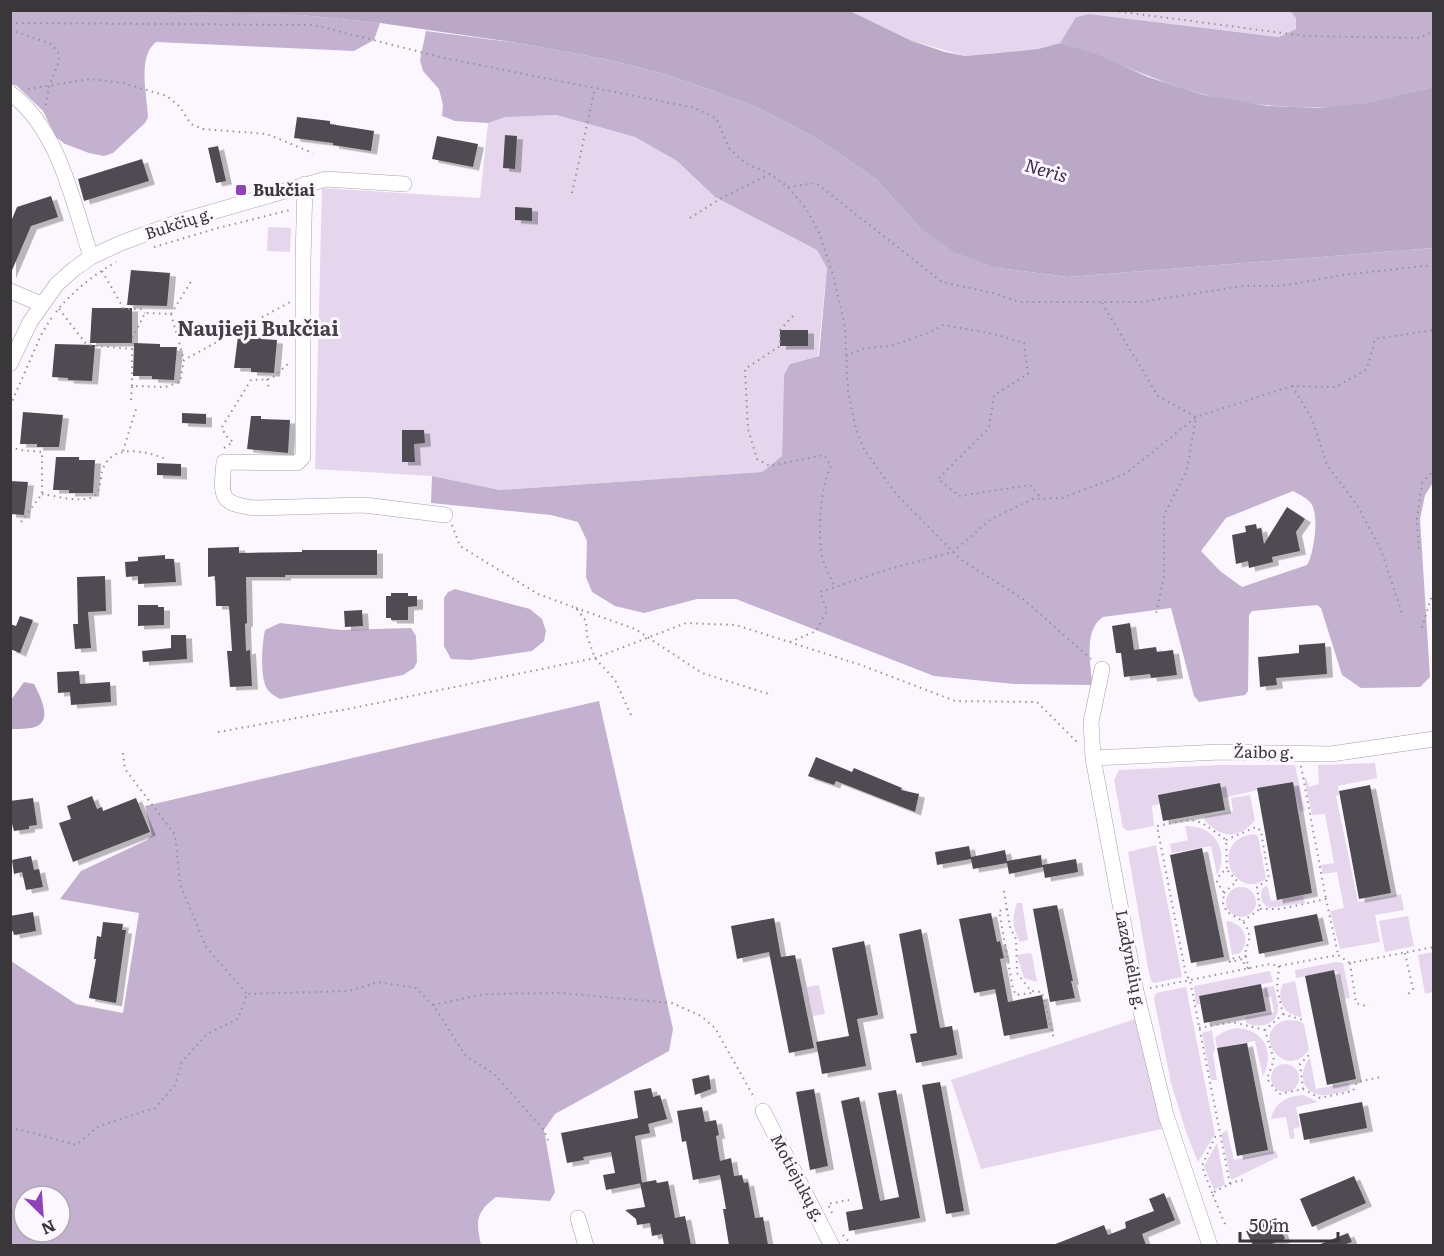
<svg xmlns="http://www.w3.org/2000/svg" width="1444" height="1256" viewBox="0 0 1444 1256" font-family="Literata,serif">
<defs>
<filter id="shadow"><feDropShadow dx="6" dy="3.5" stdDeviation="0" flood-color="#0004"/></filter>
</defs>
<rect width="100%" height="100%" fill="#fcf7ff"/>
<path fill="#e5d6ee" d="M1290,10L1296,18V29L1279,37L1089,14L1076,17L1060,43L1038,49L965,56L912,41L850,11Z
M556,115L635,137L677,161L715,197L817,250L827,267L818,356L790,364L784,373L782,456L762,472L500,490L432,476L315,469L322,188L480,198L488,123L506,117Z
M268,227L291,228L290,252L267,251Z
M1375,763L1377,778L1338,786L1339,795L1336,796L1358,902L1401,894L1404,910L1375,915L1380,942L1340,949L1330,911L1344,908L1337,872L1323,874L1321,865L1334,863L1325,814L1312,815L1304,778H1306L1309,787L1319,784L1318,765Z
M1220,765H1295L1305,811L1300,812L1292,782L1223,798L1220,783L1159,795L1160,804L1152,806L1154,826L1128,831L1123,828L1114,780L1119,770Z
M1250,795L1255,820C1239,840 1221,838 1205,821L1204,817L1233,811L1231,798Z
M1185,826C1214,825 1230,850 1217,875L1211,846L1172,853L1170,844L1188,840Z
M1254,834L1258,836L1266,879C1232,902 1208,839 1254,834Z
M1156,845L1182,977L1154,983L1151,981L1148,968L1128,852Z
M1267,885L1271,901L1303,895L1305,903L1269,908C1261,903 1260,897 1262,889Z
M1226 902a15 15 0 1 1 30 0a15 15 0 1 1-30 0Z
M1017,903H1022L1028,940L1020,942C1012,928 1012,917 1017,903Z
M1408,916L1414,946L1385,952L1379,921Z
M1226,921C1243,922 1252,940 1240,953L1232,955Z
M1433,952V992L1425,994L1418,955Z
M1030,953L1032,955L1037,982L1024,978L1017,955Z
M1336,962L1343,963L1350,998L1345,999L1339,973H1337L1334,970L1296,978L1295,970Z
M1270,971L1273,982L1199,996L1200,1004L1196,1005L1194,986Z
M1295,981L1302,1017C1285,1016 1275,1000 1283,984Z
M819,985L825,1014L813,1016L807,987Z
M1274,986C1275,992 1277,999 1278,1005C1279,1025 1261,1029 1246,1023L1245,1017L1274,1012L1271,997H1265L1264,987Z
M1186,987L1215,1134L1198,1162L1186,1132L1171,1083L1154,999L1156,993Z
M1135,1019L1162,1129L981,1169L951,1080Z
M1287,1020L1299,1021L1304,1024L1309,1050C1283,1084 1248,1029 1287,1020Z
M1236,1028C1265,1029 1275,1053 1263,1077L1255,1041L1217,1048L1215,1038C1221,1032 1228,1030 1236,1028Z
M1212,1030L1215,1049L1213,1054L1217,1080H1211L1202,1033Z
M1310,1058L1316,1089L1349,1083L1350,1090C1341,1092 1330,1096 1321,1095C1301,1093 1298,1071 1310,1058Z
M1271 1078a14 14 0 1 1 28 0a14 14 0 1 1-28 0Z
M1303,1095L1318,1102L1296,1107L1300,1127L1293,1129L1295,1138L1290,1139L1286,1117L1271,1119C1274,1103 1287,1096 1303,1095Z
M1227,1130L1234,1160L1276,1151L1278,1157L1231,1180L1221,1134Z
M1217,1143L1225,1185L1214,1190L1204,1166Z"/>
<path fill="#c3b1cf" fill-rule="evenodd" d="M134,10L171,13L301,15L380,23L374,40L354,51L156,42C137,57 147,95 148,117L145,123L113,153L104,156L89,153L65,144L56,137L43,111L17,86L11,84V11Z
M1290,11H1433V87C1413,92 1392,98 1371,103C1325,112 1248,107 1202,94C1154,81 1108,58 1060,43L1076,17L1089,14L1279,37L1296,29V18Z
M426,31L518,43L610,60L664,74L714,91L760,109L818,139L877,180L920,228L998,268L1068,277L1433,248L1434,481L1425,495L1420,519L1430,677L1420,687L1361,688L1342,675L1321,608L1317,605L1252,611L1249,615L1248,691L1245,695L1199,702L1194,696L1171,608L1103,617C1083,630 1091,664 1092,685L1014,684L934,676L736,599H697L644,613L615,606L592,592L586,577L587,541L578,522L551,515L431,503L432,476L500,490L762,472L782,456L784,374L790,364L819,356L827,268L817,250L715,197L677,161L635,137L556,115L506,117L488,123L455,121L442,116L443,105L439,89L423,71L420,60ZM1293,491C1300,495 1308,498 1312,505C1319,517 1314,554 1307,565L1242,587L1220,571L1201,551L1226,518Z
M455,589L530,609L542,619L546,631L544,641L532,651L471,660L451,659L444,646V598L448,592Z
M280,623L341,630L411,628L416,636L417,662L414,668L403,675L280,699C275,696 269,693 266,687C260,674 262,644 265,630Z
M599,701L673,1029L669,1051L555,1114L544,1130L555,1192L550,1201L496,1197C475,1213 476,1221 481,1245H11V961L76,1004L123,1013L139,913L60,899L81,871L147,840L152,835L145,806ZM24,1196H60V1232H24Z"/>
<path fill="#baa8c6" d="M134,11H850L912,41L945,52L965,56L998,53L1038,49L1060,43L1096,54L1148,77L1204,95L1268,106L1318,108L1369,103L1433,87V248L1068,277L998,268L954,252L920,228L877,180L818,139L760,109L714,91L664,74L610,60L518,43L380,23L301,15L171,13Z
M24,682L34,684C39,694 54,720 35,727C28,729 18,729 11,729V700Z"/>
<path fill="#504b53" filter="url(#shadow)" d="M297,117L330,121V124L374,131L371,151L333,145V143L294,138Z
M505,135L517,136L515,169L503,168Z
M437,136L478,144L473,167L432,159Z
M218,146L226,181L216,183L208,148Z
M142,159L149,181L84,201L78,179Z
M51,196L58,217L31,226L10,275V224L17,207Z
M515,207L532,208V221L515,220Z
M131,270L170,273L167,306L127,305Z
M92,308H132V343H90Z
M780,330H808V346H780Z
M238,336L261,337V339L277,340L274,373L251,372V368H234Z
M134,343L160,344V347H177L174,380L152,379V376H133Z
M55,344L95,345L92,381L68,380V378L52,377Z
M23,412L63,415L59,447H37V444H20Z
M182,413L206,414V424L182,423Z
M251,416H261V419L290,420L288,453L247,449Z
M402,430H424L425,443L414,444L415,462H402Z
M56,457H79V460H95L93,493H69V490H53Z
M157,463L181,464V476L157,475Z
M10,481L28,482L24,515L10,514Z
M1287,507L1305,519L1296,532L1300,551L1272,557L1273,562L1249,568L1248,561L1236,564L1232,535L1246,532L1245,526L1256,524L1257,529L1261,528L1264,544Z
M239,547V553L302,552V550H377V575H285V577H246L247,623L245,624L246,651L250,650L252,686L230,687L227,651H232L229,606H216L215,576L208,577V548Z
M165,555V559H174L176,582L138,584V576L126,577L125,562L138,561V557Z
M105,576L106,611L88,612L91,648L75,649L73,624H78L77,577Z
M391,593H408V596H417V606L408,607V620H391V618H386V596H391Z
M138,605H158V607H164V625L138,626Z
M362,610L363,626L345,627L344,611Z
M20,616L33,620L20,653L10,649V624L16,626Z
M1130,623L1134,650L1156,647L1157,652L1173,650L1177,675L1151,678L1150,674L1124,677L1121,653H1116L1112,626Z
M171,635H186L187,659L143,662L142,651L171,648Z
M1325,643L1327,674L1276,678L1277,685L1260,687L1258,657L1299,653V645Z
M79,671L80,684L110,682L111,702L71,705L70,692L58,693L57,672Z
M816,757L852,772L854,768L902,788L901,790L919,794L915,812L836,781L834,785L808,776Z
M1293,782L1312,893L1277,900L1257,788Z
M1220,783L1225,810L1163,821L1158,795Z
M1370,785L1391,893L1359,899L1339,791Z
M92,796L97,809L102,807L103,811L136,798L150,832L73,862L59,823L71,819L67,806Z
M33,798L37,825L29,826V829L14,831L10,817V801Z
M969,846L971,857L1005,850L1007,861L1041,855L1042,865L1076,859L1078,872L1045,878L1043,867L1009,874L1007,863L973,869L971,859L937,865L935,852Z
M1202,848L1224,957L1191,963L1170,855Z
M31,856L34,870L39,869L43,887L26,890L22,872L14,874L12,860Z
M1057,905L1073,981H1071L1075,998L1050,1002L1033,909Z
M33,912L36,931L14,935L13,931L10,932V916Z
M991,913L997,942L1000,941L1004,958L1000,959L1008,1002L1042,995L1048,1028L1004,1036L995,989L974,993L959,919Z
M1317,914L1323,941L1259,954L1254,926Z
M774,918L781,957L795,955L814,1048L789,1053L769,952L737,959L731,926Z
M103,922L123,924L122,930H126L116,1003L89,998L96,959H94L97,936L101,937Z
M921,929L940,1028L952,1026L957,1055L916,1063L910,1034L917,1033L899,934Z
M864,941L878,1015L857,1019L866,1066L822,1074L816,1042L849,1036L832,948Z
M1334,970L1356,1079L1327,1085L1305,976Z
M1261,984L1266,1011L1204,1023L1199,996Z
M1247,1043L1268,1150L1237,1156L1217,1048Z
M709,1075L711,1089L695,1095L692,1079Z
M940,1082L964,1211L946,1214L922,1085Z
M651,1088L653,1097L660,1095L667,1119L648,1124L650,1133L635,1136L642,1183L606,1190L603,1175L615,1173L611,1152L583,1157L584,1160L567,1163L561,1133L638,1118L634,1091Z
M814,1089L828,1166L810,1170L796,1092Z
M896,1090L920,1218L849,1231L846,1212L863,1209L841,1101L859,1097L880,1201L899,1197L878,1093Z
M1362,1102L1367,1128L1304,1140L1299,1114Z
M702,1107L705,1122L716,1120L719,1135L716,1136L720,1161L731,1158L734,1176L742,1175L744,1183L748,1182L755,1218L763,1217L768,1245H729L723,1209H726L720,1175L693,1180L686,1141L682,1142L677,1111Z
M1354,1176L1366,1203L1312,1227L1300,1199Z
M656,1180L657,1183L668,1181L675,1218L685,1216L691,1245H664L662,1234L652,1236L650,1223L637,1225L636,1219L625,1210L645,1207L640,1183Z
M1164,1193L1175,1220L1142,1234L1146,1245H1053L1104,1225L1108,1235L1126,1228L1125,1222L1154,1211L1149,1199Z
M1276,1218L1285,1239L1269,1245H1253L1246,1231Z
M1348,1233L1352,1242L1343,1245H1318Z"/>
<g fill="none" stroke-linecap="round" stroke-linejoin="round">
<defs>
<path id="street" d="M10,93C59,129 73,202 91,257
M305,184L303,260V457L297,463L224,462C221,495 218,504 255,508L364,505L445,515
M10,291L41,304
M10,364L30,322L57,284L74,269L91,257L121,243L181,221L326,179L404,184
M1102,669L1091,722L1093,758L1136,991L1166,1115L1210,1246
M1093,758L1220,752L1331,754L1434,739
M763,1111L832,1246
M578,1218L586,1246"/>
</defs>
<use href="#street" stroke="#a6a1a9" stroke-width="16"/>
<path stroke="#959297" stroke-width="2" stroke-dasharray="1.5 4.5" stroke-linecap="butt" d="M1107,10L1306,36L1419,38L1434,31
M10,23L314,25L444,58L695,108L716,118L729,148L745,163L770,174L788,187L807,210L819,233L833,274L845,327L848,392L856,429L865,451L897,495L960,559L1023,599L1091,659
M10,30L49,43L58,51L59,61L49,87L45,109
M28,89L90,79L123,83L167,96L180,107L191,124L203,129L267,134L313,153
M788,187L816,183L942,282L994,293L1019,302H1141L1243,286H1281L1343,275L1434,265
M572,193L595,88
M690,218L720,199L770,174
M154,247L218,228L290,210
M102,271L124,309H141L145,313
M1102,303L1158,396L1196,417L1292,386L1336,387L1367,369L1375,339L1434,330
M59,309L87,345L132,349
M56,312C72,292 93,275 116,262
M171,314L192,280
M793,316L780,330V346L745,369L748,429L757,459L770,466L824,455L831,466C820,486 817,538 823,560C826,569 831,578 835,587
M846,356L865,348L891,346L931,332L943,325L994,334L1024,343L1028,374L994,395L989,428L938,479L959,496L1030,485L1042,499
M267,379L269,390
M132,386V339L145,313L171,314L184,360
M1292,386L1312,419L1327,465L1357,505L1381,550L1402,613
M131,400L132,386L165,387L180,382L184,360L290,302
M10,406L42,333L52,317
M10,447L20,450L42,452V494L20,523
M224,448L233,442L225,435L222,427L251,380L271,379L289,363
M123,451L137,406
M42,494C57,496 79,503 93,497C101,493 100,479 102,472C110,442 146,451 166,459
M452,525L460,546L538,594L576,608L586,621L587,636L595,658L615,680L631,715
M1419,549L1417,519L1422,483L1434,470
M576,608L635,629L702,673L772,695
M1422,628L1432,595H1434
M790,642L816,631L827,611L820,592L889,569L953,552L991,519L1033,499L1062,498L1125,474L1196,417L1187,470L1164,515V576L1156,614
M218,732L353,708L595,658L686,623L736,625L861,665L955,701L1037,702L1077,742
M123,753L125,769L175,835L180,884L206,947L247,994
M1301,766L1326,899
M1226,840L1256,827L1261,831L1269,879L1257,887L1260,909L1243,921
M1004,891L1010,927L1016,939L1017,973L1031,991L1042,992L1054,1039
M1224,893L1237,881L1227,870
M1007,909L999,911L1013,989L1016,995L1032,993
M1260,909H1281L1326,899L1338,954
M1405,953L1413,989L1406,996
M1246,956L1230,959V962L1243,959L1244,964L1249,969
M1350,963L1356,1003L1369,1007
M1279,966L1277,988L1283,1014L1265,1030L1274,1060L1267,1079L1279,1094L1303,1089L1320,1098L1353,1091L1357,1082L1381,1077
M1150,988L1270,964L1279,966L1338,955L1350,963L1434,947
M433,1005L484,994L560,993L672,1003L701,1016L715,1028L755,1099
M1283,1014L1303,1020
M1199,1028L1232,1022L1265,1030
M1303,1089L1300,1064L1309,1055
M10,1131L18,1129L76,1145L99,1126L155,1108L175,1085L181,1063L207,1034L238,1019L247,994L349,991L378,982L416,988L433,1005L466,1056L494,1074L544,1130L549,1143
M1230,1184L1240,1180L1247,1181
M1212,1193L1202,1166L1215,1137L1220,1136
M832,1213L828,1204L849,1200
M1225,1224L1212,1193L1230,1184L1190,980L1186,975L1157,826C1197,818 1193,815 1226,840L1227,869L1220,874L1217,882L1224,893L1223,903L1227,912L1243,921L1247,928L1250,937L1245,953L1249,969
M843,1235L849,1242"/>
<use href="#street" stroke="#fff" stroke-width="15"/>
</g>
<rect fill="#8e44b6" stroke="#fcf7ff" stroke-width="2" x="235" y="184" width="12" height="12" rx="3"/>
<g text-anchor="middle" stroke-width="6" stroke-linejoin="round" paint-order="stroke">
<g font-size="16" font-weight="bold" fill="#39373a" stroke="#fcf7ff" text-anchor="start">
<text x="253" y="196">Bukčiai</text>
</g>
<g font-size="16" fill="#39373a" stroke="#fcf7ff">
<text transform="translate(179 223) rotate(-18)" y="6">Bukčių g.</text>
<text transform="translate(1264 752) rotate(1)" y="6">Žaibo g.</text>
<text transform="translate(1131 960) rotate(79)" y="6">Lazdynėlių g.</text>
<text transform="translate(798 1178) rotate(62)" y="6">Motiejukų g.</text>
</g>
<g font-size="18" font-style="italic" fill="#40264f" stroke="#fcf7ff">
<text transform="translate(1046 171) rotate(16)" y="6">Neris</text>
</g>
<g font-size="20" font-weight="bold" fill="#444047" stroke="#fcf7ff">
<text x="258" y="336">Naujieji Bukčiai</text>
</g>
</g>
<rect width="1444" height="1256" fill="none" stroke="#39373a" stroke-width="24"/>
<g transform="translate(42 1214) rotate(155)"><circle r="28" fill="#fcf7ff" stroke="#aeaab0" stroke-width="1.5"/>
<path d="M0-4.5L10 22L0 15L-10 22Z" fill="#8e44b6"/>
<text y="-9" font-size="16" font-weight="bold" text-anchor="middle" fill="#39373a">N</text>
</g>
<path d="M1240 1232v9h98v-9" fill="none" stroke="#39373a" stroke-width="3"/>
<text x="1249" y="1232" font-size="18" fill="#39373a" stroke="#fcf7ff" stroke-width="4.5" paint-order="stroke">50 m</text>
</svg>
